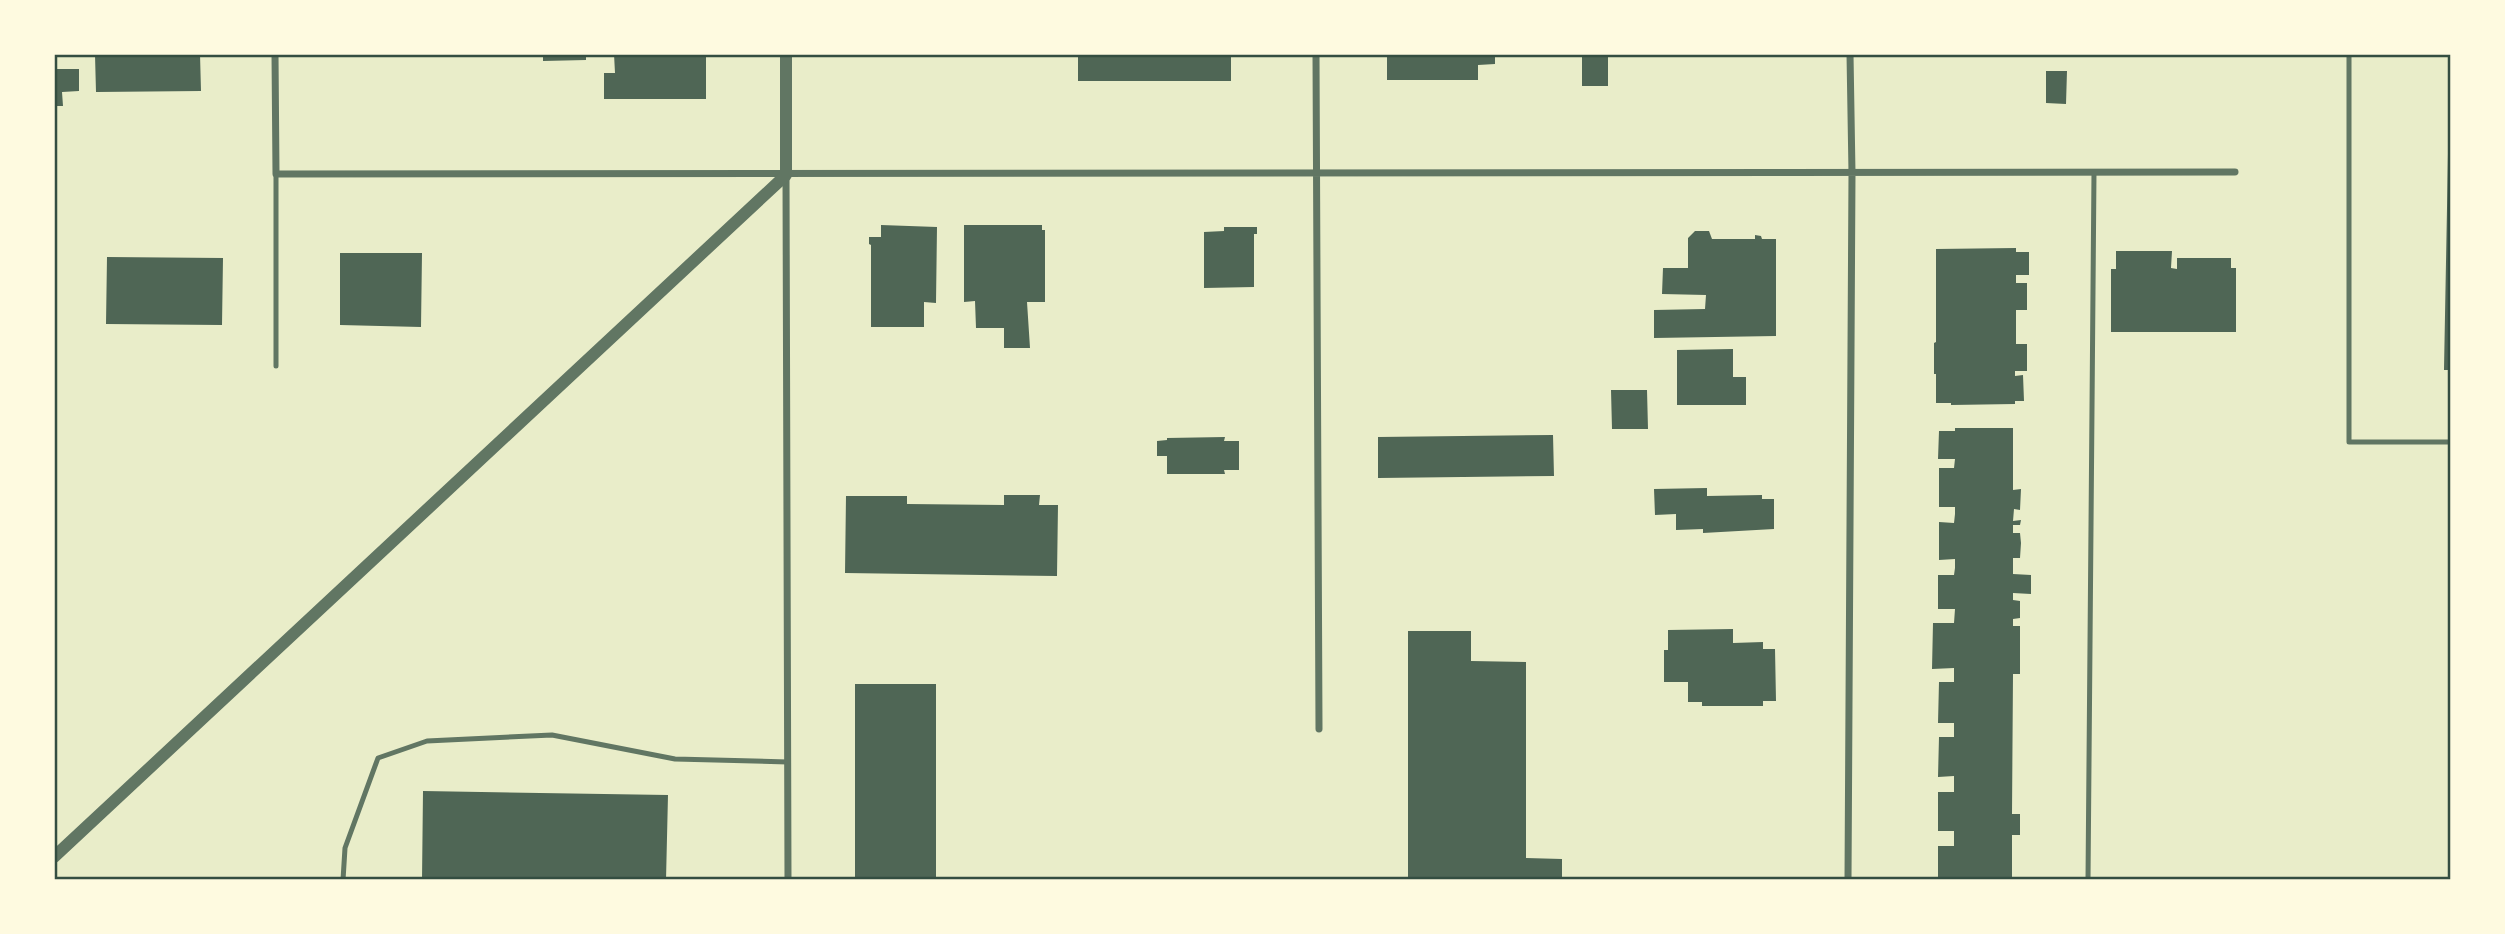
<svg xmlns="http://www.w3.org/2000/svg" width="2505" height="934" viewBox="0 0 2505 934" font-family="Lato,sans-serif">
<rect width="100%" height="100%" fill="#e9edc9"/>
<path fill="#4f6655" d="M200,54L201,91L96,92L95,55Z
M543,54H586V60L543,61Z
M614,54H706V99H604V73H615Z
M1078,54H1231V81H1078Z
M1387,54H1495V64L1478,65V80H1387Z
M1582,54H1608V86H1582Z
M54,69H79V91L62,92L63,106H54Z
M2046,71H2067L2066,104L2046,103Z
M2448,154H2451V370H2444Z
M881,225L937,227L936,303L924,302V327H871V245L869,244V237H881Z
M964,225H1042V230H1045V302H1027L1030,348H1004V328H976L975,301L964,302Z
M1224,227H1257V234H1254V287L1204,288V232L1224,231Z
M1695,231H1709L1712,239H1755V235L1761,236L1762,239H1776V336L1654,338V310L1705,309L1706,295L1662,294L1663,268H1688V238Z
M2016,248V252H2029V275H2016V283H2027V310H2016V344H2027V371H2015V376L2023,375L2024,401H2015V404L1951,405V403H1936V374H1934V343L1936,342V249Z
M2116,251H2172L2171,268L2177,269V258H2231V268H2236V332H2111V269H2116Z
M340,253H422L421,327L340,325Z
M107,257L223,258L222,325L106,324Z
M1733,349V377H1746V405H1677V350Z
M1611,390H1647L1648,429H1612Z
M1955,428H2013V490L2021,489L2020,510L2014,509L2013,521L2021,520L2020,525H2013V533H2020L2021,543L2020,558H2013V574L2031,575V594L2013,593V600L2020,601V618L2013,619V626H2020V674H2013L2012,814H2020V835H2012V880H1938V846H1954V831H1938V792H1954V776L1938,777L1939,737H1954V723H1938L1939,682H1954V668L1932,669L1933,623H1954L1955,609H1938V575H1954L1955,568V559L1939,560V522L1954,523L1955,514V507H1939V468H1954L1955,459H1938L1939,431H1955Z
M1553,435L1554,476L1378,478V437Z
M1225,437L1224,441H1239V470H1224L1225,474H1167V456H1157V441L1167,440V438Z
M1707,488V496L1762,495V499H1774V529L1703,533V529L1676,530V514L1655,515L1654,489Z
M1004,495H1040L1039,505H1058L1057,576L845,573L846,496H907V504L1004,505Z
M1733,629V643L1763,642V649H1775L1776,701H1763V706H1702V702H1688V682H1664V650H1668V630Z
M1408,631H1471V661L1526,662V858L1562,859V880H1408Z
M855,684H936V880H855Z
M423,791L668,795L666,880H422Z"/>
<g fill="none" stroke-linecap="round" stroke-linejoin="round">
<path stroke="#617663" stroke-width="5" d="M2349,54V442H2451
M276,366V174
M343,880L345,848L378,758L427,741L552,735L675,759L788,762
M2088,880L2094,172"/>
<path stroke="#617663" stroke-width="7" d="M275,54L276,174L2235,172
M1316,54L1319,729
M786,175L788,880
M1848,880L1852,173L1850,54"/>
<path stroke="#617663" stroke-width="12" d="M54,857L786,175V54"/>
</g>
<rect width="2505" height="934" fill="none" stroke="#fefae0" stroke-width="112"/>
<rect x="56" y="56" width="2393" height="822" fill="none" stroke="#344e41" stroke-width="2.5"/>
</svg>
